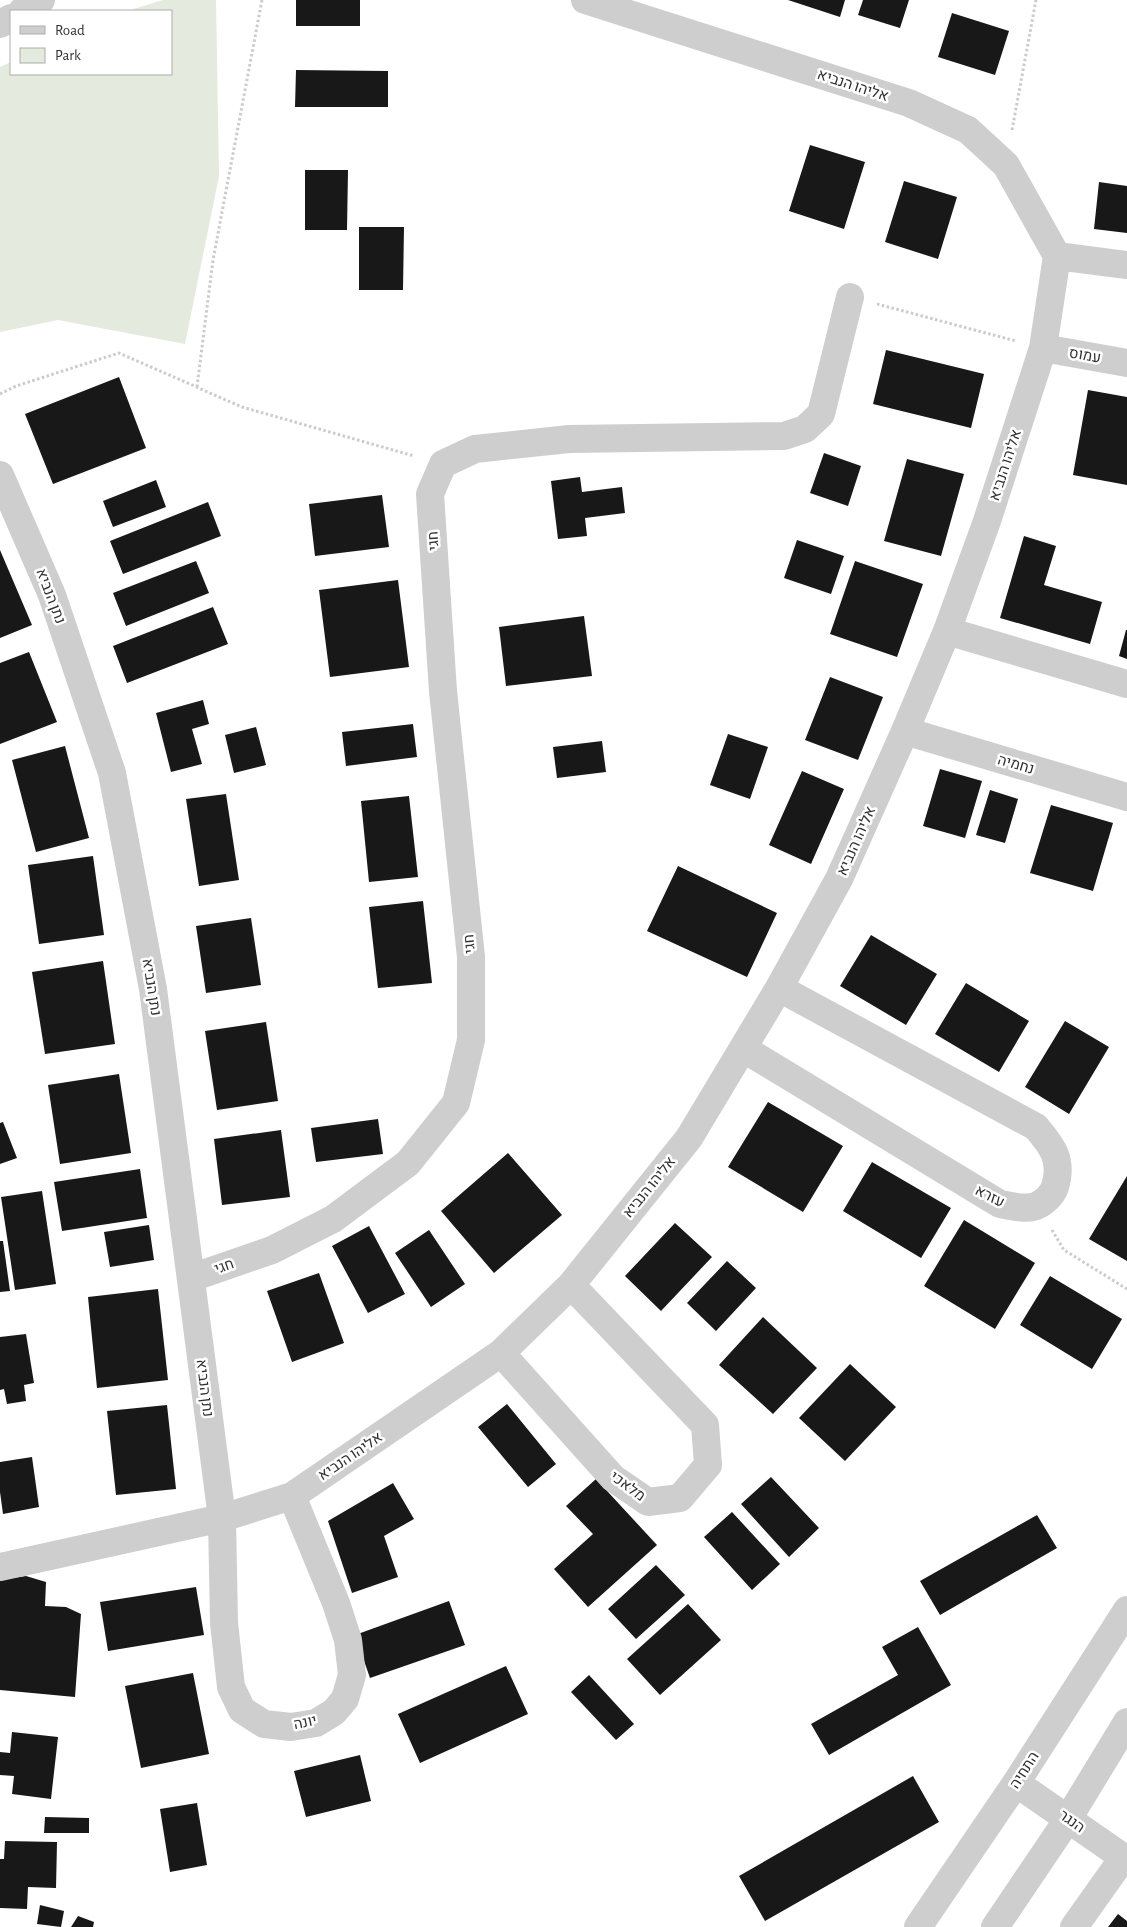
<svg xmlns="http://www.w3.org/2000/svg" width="1127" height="1927" viewBox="0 0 1127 1927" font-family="'Alegreya Sans',Heebo,sans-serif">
<rect width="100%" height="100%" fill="#fff"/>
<path fill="#e4eadd" d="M163,0H216L219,176L185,344L58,320L0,332V67L11,62V74H171V11H127Z"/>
<path fill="#181818" d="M296,0H360V26H296Z
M788,0H845L840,17Z
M863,0H909L900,28L858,15Z
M952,13L1009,31L995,75L938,57Z
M296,70L388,71V107H295Z
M810,145L865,162L844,229L789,211Z
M305,170H348L347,230H305Z
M904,181L957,197L938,259L885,242Z
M1099,182L1127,186V233L1094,229Z
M359,227H404L403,290H359Z
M886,350L984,374L971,428L873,404Z
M119,377L146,448L53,484L25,414Z
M1088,390L1127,397V485L1073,475Z
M824,453L861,466L848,506L810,493Z
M907,459L964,474L941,556L884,541Z
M580,477L582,492L622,487L625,513L585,518L587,536L558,539L551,481Z
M156,480L166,507L113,527L103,501Z
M382,495L389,547L315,556L309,504Z
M208,502L221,536L123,574L110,541Z
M1024,536L1056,546L1044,585L1102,602L1090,644L1000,618Z
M797,540L844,556L831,594L784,578Z
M0,550L32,625L0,638Z
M196,561L209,593L126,626L113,593Z
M855,561L923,584L897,657L830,634Z
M398,580L409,667L330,677L319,590Z
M213,607L228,644L127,683L113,646Z
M584,616L592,676L506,686L499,627Z
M1126,630H1127V659L1119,656Z
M29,652L57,722L0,744V663Z
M830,677L883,697L858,760L805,740Z
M203,700L209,724L192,729L202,764L171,772L156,713Z
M413,724L417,757L346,766L342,732Z
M256,727L266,765L234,773L225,735Z
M728,734L768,747L750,799L710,785Z
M602,741L606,772L557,778L553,747Z
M65,746L89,838L36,852L12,760Z
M940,769L982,781L965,838L923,826Z
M802,771L844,789L811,864L769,845Z
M990,790L1018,799L1005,843L976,835Z
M226,794L239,880L199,886L186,799Z
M409,796L418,877L369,882L361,801Z
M1051,805L1113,823L1093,891L1030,873Z
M93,856L104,935L39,944L28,865Z
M678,866L777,913L747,977L647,931Z
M423,901L432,983L378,988L369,907Z
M251,918L261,985L206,993L196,926Z
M871,935L937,974L906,1025L840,986Z
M103,961L115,1044L45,1054L32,972Z
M966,983L1029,1021L999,1072L935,1034Z
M1065,1021L1109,1047L1069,1114L1025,1087Z
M266,1022L278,1101L217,1110L205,1031Z
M119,1074L131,1153L60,1164L48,1085Z
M768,1102L843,1146L803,1212L728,1167Z
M378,1119L383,1154L316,1162L311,1128Z
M3,1122L17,1158L0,1164V1123Z
M281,1130L290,1197L222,1205L214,1139Z
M508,1153L562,1215L494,1273L441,1211Z
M872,1162L951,1208L921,1258L843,1211Z
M140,1169L147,1218L62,1231L54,1182Z
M1127,1176V1261L1089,1239Z
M42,1191L56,1284L15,1290L1,1197Z
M964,1220L1035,1263L995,1329L924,1286Z
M675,1223L712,1257L661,1311L625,1276Z
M149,1225L154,1260L110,1267L104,1232Z
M369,1226L405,1294L368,1313L332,1246Z
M429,1230L465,1284L431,1307L395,1253Z
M0,1241H3L10,1291L0,1292Z
M727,1261L756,1288L716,1331L687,1303Z
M319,1273L344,1343L292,1362L267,1291Z
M1050,1276L1122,1319L1092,1369L1020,1325Z
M158,1289L168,1380L97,1388L88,1297Z
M763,1317L817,1368L773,1414L719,1365Z
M26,1334L34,1383L24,1385L26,1401L7,1404L4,1389L0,1390V1337Z
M850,1364L896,1407L845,1461L799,1418Z
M507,1404L556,1464L528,1487L478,1427Z
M167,1405L176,1489L116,1495L107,1411Z
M32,1457L39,1507L3,1514L0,1492V1462Z
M771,1477L819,1528L789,1557L741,1504Z
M596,1479L657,1545L588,1607L554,1569L593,1534L566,1506Z
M393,1483L414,1519L384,1536L398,1577L352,1593L328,1521Z
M732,1512L780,1564L752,1590L704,1537Z
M1037,1515L1057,1548L940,1615L920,1581Z
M656,1565L685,1595L636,1639L608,1609Z
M26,1576L46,1582L45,1606L66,1607L81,1614L75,1697L0,1690V1580Z
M196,1587L204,1635L108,1651L100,1602Z
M449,1601L465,1645L370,1678L355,1635Z
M688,1604L721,1640L660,1695L627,1659Z
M918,1627L951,1685L829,1755L811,1724L898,1675L882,1647Z
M506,1666L528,1714L420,1763L398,1714Z
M193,1673L209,1754L141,1768L125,1686Z
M589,1675L634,1724L616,1740L571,1692Z
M12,1732L58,1737L51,1799L12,1794L14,1776L0,1775V1752L10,1753Z
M360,1755L371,1801L306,1817L294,1771Z
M913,1776L939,1822L765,1921L739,1876Z
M197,1803L207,1865L170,1872L160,1809Z
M45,1817L89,1818V1833H44Z
M5,1841L57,1842L56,1888L28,1887L27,1909L0,1908V1859H4Z
M40,1905L64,1911L61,1927L37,1924Z
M1118,1914L1127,1921V1927H1108Z
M78,1916L94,1922L93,1927H71Z"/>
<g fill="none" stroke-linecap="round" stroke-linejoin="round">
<path stroke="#cbcbcb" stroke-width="3" stroke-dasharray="2.5 2.5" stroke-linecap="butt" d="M1012,130L1036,0
M877,304L1016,341
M197,387L213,260L262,0
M0,394L16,386L119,353L242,407L414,456
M1052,1230L1064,1250L1127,1289"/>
<path stroke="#cecece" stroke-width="28" d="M22,11L41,0
M0,24L11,18
M1057,256L1127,265
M1043,348L1127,363
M0,475L52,595L112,773L153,989L222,1518L224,1623L231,1687L242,1710L264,1724L291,1727L316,1723L334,1712L345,1699L352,1675L348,1640L336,1603L292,1496
M947,631L1127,684
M905,731L1127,797
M744,1049L1000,1204C1011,1206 1025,1210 1036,1206C1044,1203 1052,1195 1055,1187C1063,1160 1053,1147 1036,1127L779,988
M191,1278L272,1250L333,1219L408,1163L456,1103L471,1040V957L443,691L430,494L443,464L475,449L569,439L784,436L805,429L821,414L850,297
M501,1353L613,1478L648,1502L680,1498L708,1465L705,1425L571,1285
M0,1567L222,1518L292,1496L501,1353L571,1285L689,1138L779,988L839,879L905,731L947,631L987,521L1043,348L1057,256L1006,165L968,130L909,103L585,0
M1016,1783L1127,1860
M1074,1927L1123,1858"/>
<path stroke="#cecece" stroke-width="28" d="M918,1927L1016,1783L1127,1610
M995,1927L1068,1819L1127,1722"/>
</g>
<g text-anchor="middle" stroke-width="5" stroke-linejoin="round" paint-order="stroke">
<g font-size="15" fill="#313131" stroke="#fff">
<text transform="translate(853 85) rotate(18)" y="5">אליהו הנביא</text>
<text transform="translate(1085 355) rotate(10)" y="5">עמוס</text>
<text transform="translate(1005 465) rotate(-72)" y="5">אליהו הנביא</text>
<text transform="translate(433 541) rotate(-94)" y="5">חגי</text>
<text transform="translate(51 596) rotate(69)" y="5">נתן הנביא</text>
<text transform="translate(1016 764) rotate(16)" y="5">נחמיה</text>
<text transform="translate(856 841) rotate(-66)" y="5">אליהו הנביא</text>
<text transform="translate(469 944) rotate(-95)" y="5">חגי</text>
<text transform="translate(152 987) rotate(81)" y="5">נתן הנביא</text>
<text transform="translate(649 1187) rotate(-51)" y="5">אליהו הנביא</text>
<text transform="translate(990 1196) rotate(27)" y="5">עזרא</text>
<text transform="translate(224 1266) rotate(-19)" y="5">חגי</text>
<text transform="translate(205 1388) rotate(83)" y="5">נתן הנביא</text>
<text transform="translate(350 1456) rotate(-34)" y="5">אליהו הנביא</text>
<text transform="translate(628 1486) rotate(36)" y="5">מלאכי</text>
<text transform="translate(305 1722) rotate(-12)" y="5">יונה</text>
<text transform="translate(1024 1770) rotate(-57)" y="5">התחיה</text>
<text transform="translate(1072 1821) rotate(35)" y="5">הנגר</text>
</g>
</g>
<rect x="10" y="10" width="162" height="65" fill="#ffffff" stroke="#adadad"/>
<rect x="20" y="26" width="25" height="8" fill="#cecece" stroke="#adadad"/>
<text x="55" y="35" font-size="15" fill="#313131">Road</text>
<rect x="20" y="48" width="25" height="15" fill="#e4eadd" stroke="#adadad"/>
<text x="55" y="60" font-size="15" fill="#313131">Park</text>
</svg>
